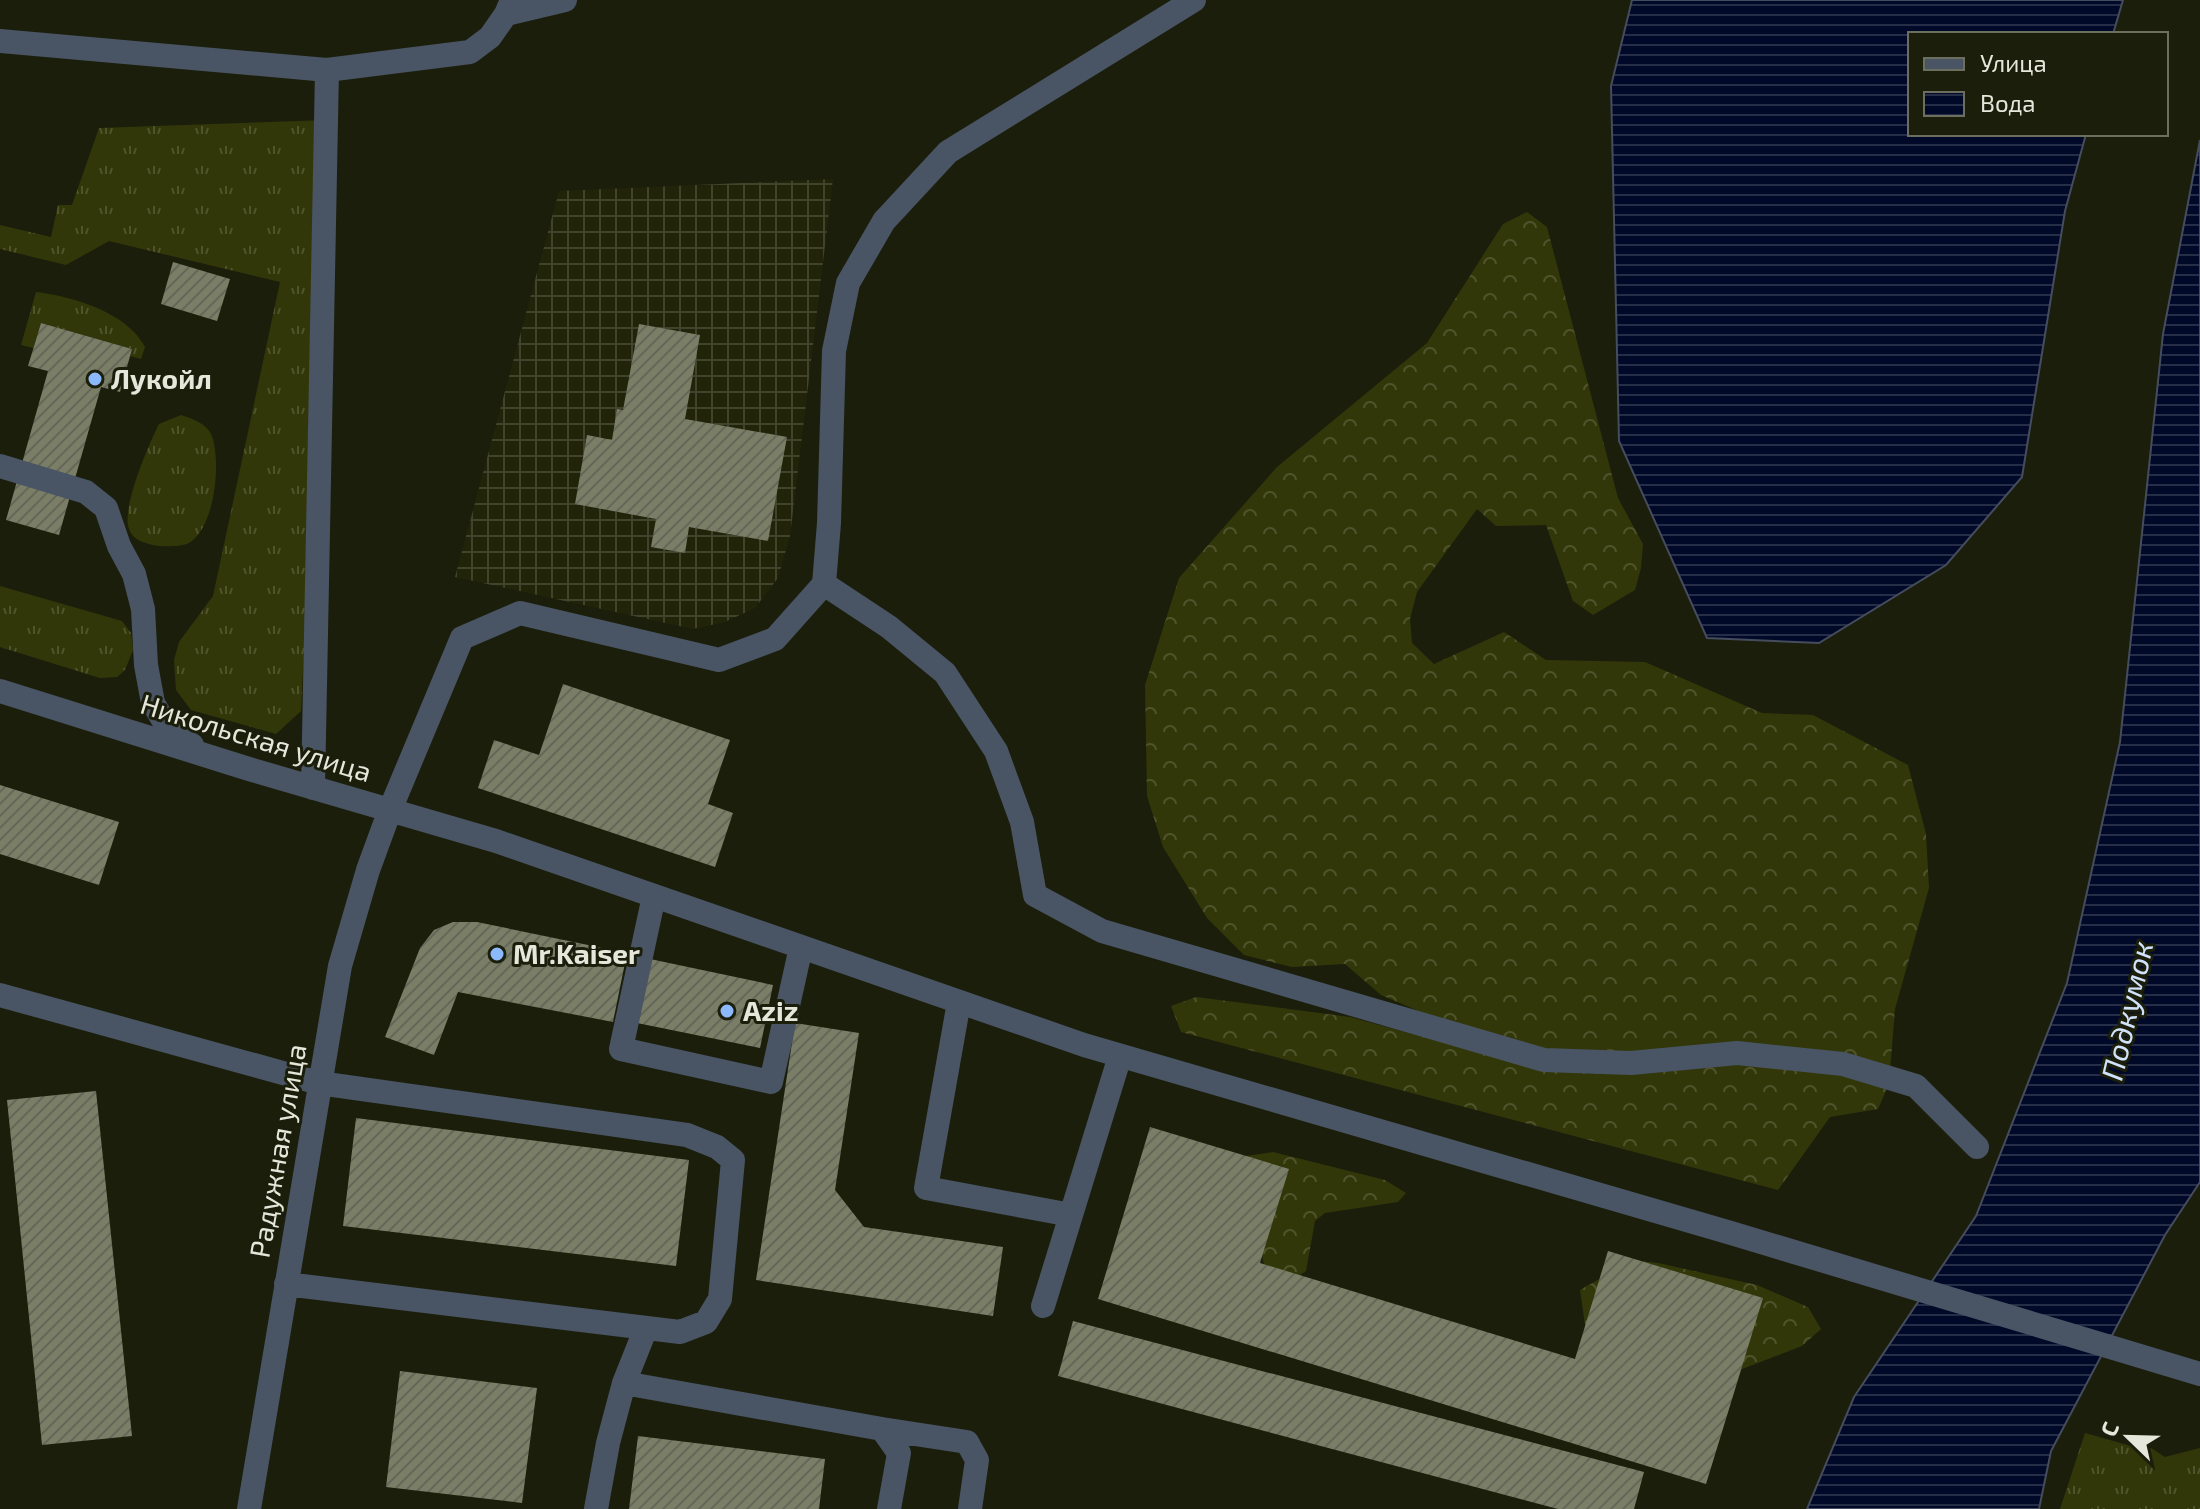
<svg xmlns="http://www.w3.org/2000/svg" width="2200" height="1509" viewBox="0 0 2200 1509" font-family="'Exo 2',sans-serif">
<defs>
<pattern id="industrial-grid" width="8" height="8" patternUnits="userSpaceOnUse" patternTransform="scale(2)"><rect width="8" height="8" fill="#212409"/><path d="M0 4h8M4 0v8" fill="none" stroke="#41442c"/></pattern>
<pattern id="grass-tufts" width="24" height="20" patternUnits="userSpaceOnUse" patternTransform="scale(2)"><rect width="24" height="20" fill="#323709"/><path d="M3 7l-1-3M5 7V3M7 7l1-3M15 17l-1-3M17 17v-4M19 17l1-3" fill="none" stroke="#50542c"/></pattern>
<pattern id="forest-crowns" width="20" height="18" patternUnits="userSpaceOnUse" patternTransform="scale(2)"><rect width="20" height="18" fill="#323709"/><path d="M2 6a3 3 0 1 1 6 0M12 15a3 3 0 1 1 6 0" fill="none" stroke="#50542c"/></pattern>
<pattern id="water-rules" width="6" height="5" patternUnits="userSpaceOnUse" patternTransform="scale(2)"><rect width="6" height="5" fill="#000928"/><path d="M0 2.5h6" fill="none" stroke="#252d47"/></pattern>
<pattern id="building-hatch" width="6" height="6" patternUnits="userSpaceOnUse" patternTransform="scale(2)"><rect width="6" height="6" fill="#7a7e67"/><path d="M-1 1l2-2M0 6l6-6M5 7l2-2" fill="none" stroke="#656758"/></pattern>
</defs>
<rect width="100%" height="100%" fill="#1b1e0a"/>
<path fill="url(#industrial-grid)" d="M833,179L790,536L778,578L755,608L725,622L693,629L455,577L559,191Z"/>
<path fill="url(#grass-tufts)" d="M329,120L301,711L276,734L191,710L176,690L174,660L179,642L213,596L280,282L109,241L66,265L0,249V225L51,237L58,205H72L99,128Z
M36,292C68,296 111,308 134,332C138,336 142,342 145,347L141,359L130,356L132,349L41,323L33,348L21,345Z
M181,415C192,419 206,423 211,434C222,460 215,528 189,543C181,547 162,547 153,545C142,542 133,540 129,529C121,508 149,444 159,424Z
M0,586L122,621L131,633L133,650L125,670L117,677L100,678L0,647Z
M2085,1433L2131,1446L2151,1448L2165,1457L2200,1448V1509H2060Z"/>
<path fill="url(#forest-crowns)" d="M1527,212L1547,227L1618,498L1643,544L1641,568L1635,590L1593,615L1573,601L1546,525L1496,526L1477,509L1417,592L1410,619L1412,643L1434,664L1504,632L1546,660L1645,662L1762,713L1813,715L1908,765L1926,834L1929,888L1895,1009L1889,1084L1878,1109L1830,1117L1778,1190L1181,1032L1171,1006L1196,997L1350,1017L1445,1043L1449,1024L1381,995L1345,964L1292,967L1244,955L1207,918L1163,847L1147,796L1145,685L1179,578L1277,467L1427,343L1503,224Z
M1273,1152L1385,1180L1406,1193L1398,1202L1325,1213L1315,1221L1306,1271L1277,1290L1267,1282L1251,1193L1225,1159Z
M1633,1260L1658,1263L1757,1285L1808,1307L1821,1329L1802,1346L1708,1382L1591,1366L1580,1290Z"/>
<path fill="url(#water-rules)" stroke="#454c5e" stroke-width="2" d="M1632,0H2123L2113,34H1910V134H2086L2065,211L2022,477L1946,565L1819,643L1707,638L1619,441L1611,86Z
M2200,140V1182L2165,1235L2051,1451L2039,1509H1807L1854,1397L1976,1216L2067,983L2120,742L2163,334Z"/>
<path fill="url(#building-hatch)" d="M173,262L230,279L217,321L161,304Z
M41,323L132,349L120,392L101,387L59,535L6,520L48,371L28,366Z
M639,324L700,335L685,419L787,437L768,541L689,527L685,553L651,547L656,519L575,504L587,435L612,440L617,409L623,410Z
M563,684L730,740L708,804L733,813L715,867L478,788L494,740L539,755Z
M0,785L119,822L99,885L0,854Z
M453,922H477L627,953L613,1022L458,992L434,1055L385,1037L420,948L434,930Z
M650,959L773,985L760,1048L637,1023Z
M795,1023L859,1033L835,1190L864,1227L1003,1247L993,1316L756,1280Z
M96,1091L132,1436L42,1445L7,1100Z
M356,1118L689,1160L676,1266L343,1226Z
M1150,1127L1289,1169L1260,1263L1575,1359L1608,1251L1763,1298L1706,1484L1098,1299Z
M1073,1321L1644,1472L1634,1509H1558L1058,1376Z
M400,1371L537,1388L522,1503L386,1487Z
M638,1436L825,1459L819,1509H629Z"/>
<g fill="none" stroke-linecap="round" stroke-linejoin="round">
<path stroke="#495464" stroke-width="24" d="M506,14L565,0
M0,41L327,70L313,788
M327,70L470,52L490,37L506,14L512,0
M0,466L86,492L106,508L119,546L134,574L143,609L146,665L153,703L169,730L192,745
M824,584L889,627L945,673L996,751L1022,822L1035,895L1102,931L1544,1060L1631,1063L1737,1053L1843,1064L1916,1086L1977,1147
M0,691L249,769L496,841L1084,1045L1731,1233L2200,1374
M654,896L621,1049L771,1082L801,947
M0,995L319,1083L687,1135L717,1147L733,1160L720,1299L706,1322L680,1332L286,1284
M959,1002L926,1188L1071,1215
M1043,1306L1120,1056
M624,1383L882,1429L899,1453L889,1509
M882,1429L967,1442L977,1460L970,1509
M249,1509L340,966L368,870L390,810L462,638L520,613L719,660L775,639L824,584L829,523L834,351L848,283L884,221L948,152L1194,0
M596,1509L608,1443L624,1383L646,1328"/>
</g>
<g fill="#8cb9fc" stroke="#1b1e0a" stroke-width="3">
<circle cx="95" cy="379" r="8"/>
<circle cx="497" cy="954" r="8"/>
<circle cx="727" cy="1011" r="8"/>
</g>
<g text-anchor="middle" stroke-width="6" stroke-linejoin="round" paint-order="stroke">
<g font-size="28" font-weight="bold" fill="#e5e7db" stroke="#1b1e0a" text-anchor="start">
<text x="111" y="389">Лукойл</text>
<text x="513" y="964">Mr.Kaiser</text>
<text x="743" y="1021">Aziz</text>
</g>
<g font-size="28" fill="#e5e7db" stroke="#1b1e0a">
<text transform="translate(256 738) rotate(17)" y="10">Никольская улица</text>
<text transform="translate(278 1151) rotate(-80)" y="10">Радужная улица</text>
</g>
<g font-size="30" font-style="italic" fill="#d1e2fb" stroke="#1b1e0a">
<text transform="translate(2128 1011) rotate(-77)" y="10">Подкумок</text>
</g>
</g>
<rect x="1908" y="32" width="260" height="104" fill="#1b1e0a" stroke="#6c6e5e" stroke-width="2"/>
<rect x="1924" y="58" width="40" height="12" fill="#495464" stroke="#6c6e5e" stroke-width="2"/>
<text x="1980" y="72" font-size="24" fill="#e5e7db">Улица</text>
<rect x="1924" y="92" width="40" height="24" fill="url(#water-rules)" stroke="#6c6e5e" stroke-width="2"/>
<text x="1980" y="112" font-size="24" fill="#e5e7db">Вода</text>
<g transform="translate(2128 1437) rotate(293)" stroke="#1b1e0a" stroke-width="6" paint-order="stroke">
<path d="M0-6L14 30L0 20L-14 30Z" fill="#e5e7db"/>
<text y="-12" font-size="22" font-weight="bold" text-anchor="middle" fill="#e5e7db">С</text>
</g>
</svg>
